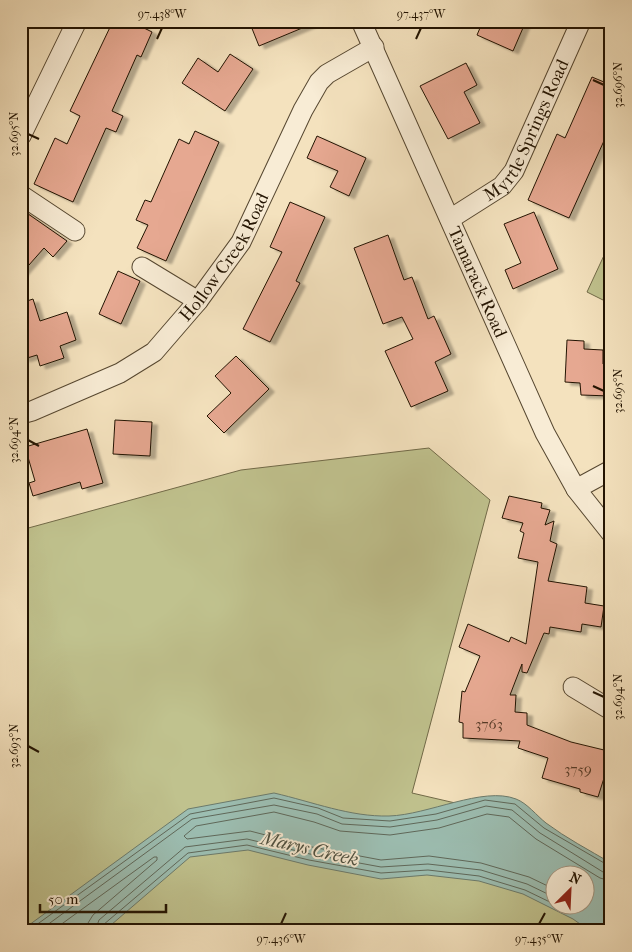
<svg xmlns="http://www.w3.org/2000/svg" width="632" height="952" viewBox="0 0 632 952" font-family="'IM FELL French Canon',serif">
<defs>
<filter id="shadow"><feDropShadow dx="5.5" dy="3" stdDeviation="1" flood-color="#0004"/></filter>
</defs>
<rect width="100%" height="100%" fill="#f4e2be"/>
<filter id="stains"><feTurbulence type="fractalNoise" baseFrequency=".004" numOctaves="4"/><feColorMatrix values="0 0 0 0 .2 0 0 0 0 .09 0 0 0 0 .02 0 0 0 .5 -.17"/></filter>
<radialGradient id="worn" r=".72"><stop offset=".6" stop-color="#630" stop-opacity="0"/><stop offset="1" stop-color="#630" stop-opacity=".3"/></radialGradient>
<path fill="#c0c28e" stroke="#716a48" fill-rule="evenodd" d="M607,249L611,251V304L587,292Z
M429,448L490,500L412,793L546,824L611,879V931H21V530L241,470ZM554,874H584V904H554Z"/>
<path fill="#9cbeb2" stroke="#6b7a6b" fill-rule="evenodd" d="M274,793C313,802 350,817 389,816C428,815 483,786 516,799C527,803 537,816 546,823C566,838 589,850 611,863V931H590L573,919L523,894L479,881L427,875L381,879L308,865L248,850L190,857L104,931H21V926L29,925L188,809ZM554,874H584V904H554Z"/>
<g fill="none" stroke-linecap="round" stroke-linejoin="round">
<path stroke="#5f685a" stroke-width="1" d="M554,889L529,877L481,863L429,856L381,860L312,847L250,831L187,839L184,836L196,826L274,812L314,822L340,831L390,835L439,828L487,814L509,817L536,839L600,878L611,881
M25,931L32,928L190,814L274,798L318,808L343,818L390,821L436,814L485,800L515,804L544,828L611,867
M39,931L192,819L274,805L317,814L342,824L390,827L437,820L486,806L512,810L540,833L603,872L611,873
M52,931L154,857H157V860L93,915L88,923L87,931
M95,931L99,920L185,847L247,839L310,854L381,867L428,864L481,870L527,884L554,897
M101,931L103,925L188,853L247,845L309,860L381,873L428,870L479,876L525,890L554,904"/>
</g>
<path fill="#e6a891" stroke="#221301" filter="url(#shadow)" d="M113,21H145L142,27L152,32L141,57L137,55L112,111L123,116L116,132L106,128L73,202L34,184L55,138L67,144L80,116L70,111Z
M249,21H319L259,46Z
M483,21H526L513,51L477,35Z
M230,54L253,69L225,111L182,83L198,58L218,72Z
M466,63L477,85L464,92L480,123L448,139L420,86Z
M592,77L611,85V133L608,132L569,218L528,200L557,134L565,138Z
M195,131L219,142L166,261L137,248L148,225L136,220L145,200L151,202L179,139L189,144Z
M317,136L366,158L349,196L330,187L338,171L307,158Z
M290,202L325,217L296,281L300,283L270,342L243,329L282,252L270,247Z
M21,209L67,241L53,257L44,248L21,274Z
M534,212L558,269L513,289L505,270L521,263L504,224Z
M388,235L404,280L412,277L428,319L434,316L451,354L435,362L448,391L411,407L385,351L413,339L402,317L383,324L354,248Z
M118,271L140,281L121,324L99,314Z
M33,299L40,321L67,312L76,340L60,346L64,358L40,366L37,355L24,359L21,351V303Z
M567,340L584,341V349L603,350V364H611V396L581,395L580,383L565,382Z
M236,356L269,389L224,433L207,416L231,393L215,376Z
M115,420L152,422L150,456L113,454Z
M87,429L103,483L82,489L80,482L33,496L29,483L35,481L25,447Z
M509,496L542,503L541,508L550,510L545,525L554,521L550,541L557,544L548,581L587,587L585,603L604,606L601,627L582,624L581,632L550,627L549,634L544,633L527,673L522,672V664L510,695H516L515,712L527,713V725L571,742L604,750V753L611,755V780L604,778L598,797L580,792V789L542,778L548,758L518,748L520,741L463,738V723L459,722L462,691L465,692L480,656L459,647L468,624L509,642L511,637L526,644L538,562L518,558L524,533L520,531L523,523L502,518Z"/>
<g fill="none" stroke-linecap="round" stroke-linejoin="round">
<defs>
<g id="street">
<path id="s1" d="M361,21L545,433L576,489L611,533"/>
<path d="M21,136L77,21"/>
<path d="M21,195L75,231"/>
<path id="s2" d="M450,219L502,186L514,171L581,21"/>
<path d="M142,267L198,301"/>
<path id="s3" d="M21,414L32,411L120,373L154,352L198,301L241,242L303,110L319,82L327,74L374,47"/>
<path d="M576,489L611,470"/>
<path d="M573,687L611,710"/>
</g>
</defs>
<use href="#street" stroke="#564730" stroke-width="21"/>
<use href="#street" stroke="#f8ecd5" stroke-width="19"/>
</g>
<path fill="none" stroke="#221301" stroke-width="2" d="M157,39L162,28M416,39L421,28M593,80L604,85M28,134L39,139M593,386L604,391M28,440L39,446M593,692L604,697M28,746L39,752M281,924L286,913M539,924L545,913"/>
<g text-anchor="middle" stroke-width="4" stroke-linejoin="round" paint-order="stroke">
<g font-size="15" fill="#533825">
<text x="489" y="729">3763</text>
<text x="578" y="774">3759</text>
</g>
<g font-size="18" fill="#221301" stroke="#f8ecd5">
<text dy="6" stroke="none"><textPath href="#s2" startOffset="122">Myrtle Springs Road</textPath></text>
<text dy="6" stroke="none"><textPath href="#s3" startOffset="266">Hollow Creek Road</textPath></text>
<text dy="6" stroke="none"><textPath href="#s1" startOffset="286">Tamarack Road</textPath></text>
</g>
<g font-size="19" font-style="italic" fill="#4d4f3f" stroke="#f8ecd5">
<text transform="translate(310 848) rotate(13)" y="7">Marys Creek</text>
</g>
</g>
<rect width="632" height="952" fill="none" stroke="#f4e2be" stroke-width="55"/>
<g transform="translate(570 890) rotate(24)"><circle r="24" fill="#f8ecd5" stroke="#a29580"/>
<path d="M0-4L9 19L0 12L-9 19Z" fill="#8f2418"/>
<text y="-8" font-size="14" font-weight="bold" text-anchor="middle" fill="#221301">N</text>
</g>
<path d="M40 904v8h126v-8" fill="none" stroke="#221301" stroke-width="2.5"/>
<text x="48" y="904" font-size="15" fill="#221301" stroke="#f8ecd5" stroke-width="4" paint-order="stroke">50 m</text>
<rect x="28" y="28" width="576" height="896" fill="none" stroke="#221301" stroke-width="2"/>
<g font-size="12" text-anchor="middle" fill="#221301">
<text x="162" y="18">97.438°W</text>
<text x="421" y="18">97.437°W</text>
<text transform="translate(618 85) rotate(-90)" y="4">32.696°N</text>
<text transform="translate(14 134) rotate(-90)" y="4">32.695°N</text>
<text transform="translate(618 391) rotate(-90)" y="4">32.695°N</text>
<text transform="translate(14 440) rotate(-90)" y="4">32.694°N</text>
<text transform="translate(618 697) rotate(-90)" y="4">32.694°N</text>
<text transform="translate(14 746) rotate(-90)" y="4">32.693°N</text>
<text x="281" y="943">97.436°W</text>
<text x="539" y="943">97.435°W</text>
</g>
<rect width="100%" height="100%" filter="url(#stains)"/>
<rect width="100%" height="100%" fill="url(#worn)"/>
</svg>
